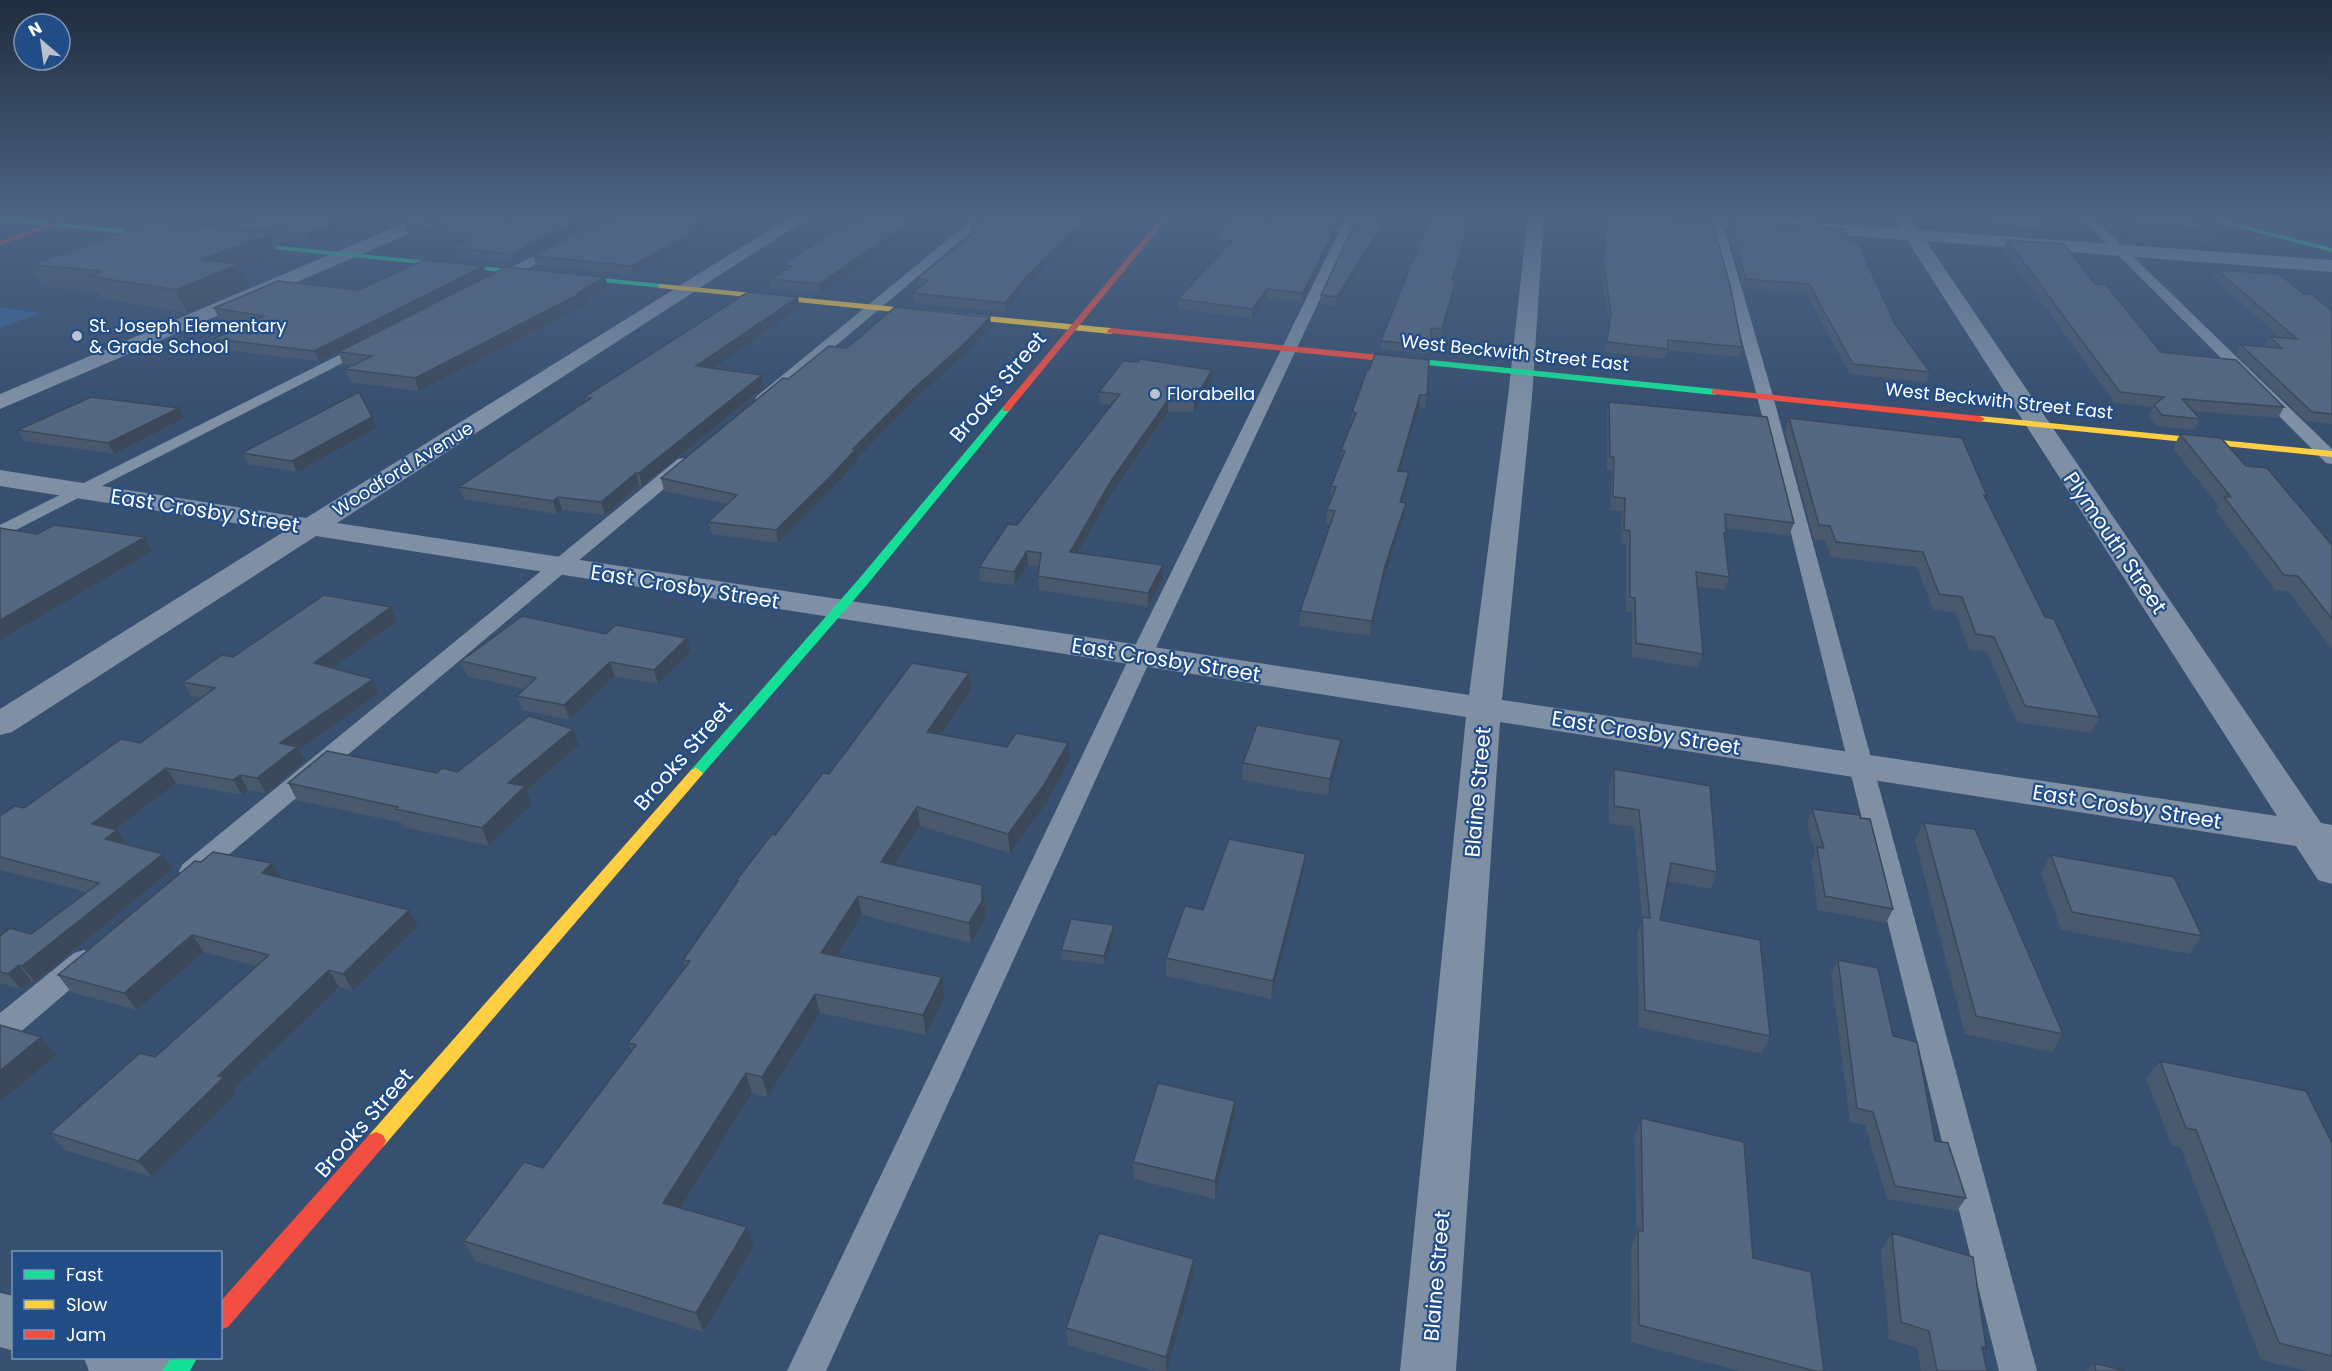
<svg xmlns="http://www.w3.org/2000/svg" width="2332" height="1371" viewBox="0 0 2332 1371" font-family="Poppins,sans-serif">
<rect width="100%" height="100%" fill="#38506f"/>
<path fill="#36639b" d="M0,308L40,313L0,328Z"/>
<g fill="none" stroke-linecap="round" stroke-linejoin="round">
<path fill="#7f90a5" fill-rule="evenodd" d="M979,214H992L769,402H757L755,399L757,396Z
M1348,214H1360L1152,656L826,1371H787L1130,656Z
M1708,214H1720L1773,396L2037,1371H1999L1757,396Z
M2077,214H2089L2332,449V464L2326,463Z
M561,242L567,246L565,249L499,283H489L487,280Z
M369,340L374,341L376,344L374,347L0,538V525Z
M684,458L690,459L693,463L690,467L201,878L192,881L183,878L179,871L183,864L678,459Z
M84,950L94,953L98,961L94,969L11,1040L0,1044V1013L74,953Z"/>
<path fill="#7f90a5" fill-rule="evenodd" d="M426,214H448L446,218L0,409V394Z
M795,214H814L337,523L1469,695L1508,397L1528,214H1544L1532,397L1502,700L2277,816L1907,240L1634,219L1626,214H1701L1900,229L1891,214H1907L1918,230L2332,260V272L1926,241L2321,823L2332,825V884L2318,880L2296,846L1500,722L1456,1371H1400L1466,717L316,536L12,732L0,735V709L285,531L0,486V470L306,518Z
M0,1293L14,1296V1351L0,1347Z
M84,1358H175L180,1371H89Z"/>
<path fill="#16e098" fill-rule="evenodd" d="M2188,214H2199L2332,248V252Z
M0,217L169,234L173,236L169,238L0,221Z
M229,241L662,284L666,286L662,288L232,245H229Z
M1401,357L1715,389L1720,392L1715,395L1398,362L1397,360Z
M1006,406L1011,409L1009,411L866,586L701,776H691L689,773L691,770L858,580L1003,407Z
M171,1358H197L190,1371H162Z"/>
<path fill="#ffcf43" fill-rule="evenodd" d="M662,284L1111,328L1115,331L1111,334L659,288V284Z
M1980,416L2332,451V457L1977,421L1975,419Z
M696,768L703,773L701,776L383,1147L376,1150L369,1147L366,1141L369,1135L691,770Z"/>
<path fill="#f24e42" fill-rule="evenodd" d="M77,214H86L0,245V241Z
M1164,214H1171L1009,411H1003V407Z
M1111,328L1401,357L1405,360L1401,363L1108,333L1107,331Z
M1715,389L1980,416L1985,419L1980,422L1712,394V390Z
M376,1132L383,1135L386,1141L383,1147L228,1327L220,1330V1302L369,1135Z"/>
</g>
<path fill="#48596e" d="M206,214H244L210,228L221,229L220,226L420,214L375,233L341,230L309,242L272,239L279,255L241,270L249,286L187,313L101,298L97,292L42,287L30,265L190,226L189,223L207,216Z
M610,214L513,263L456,257L453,248L457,247L455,242L408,237L405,228Z
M861,214L821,293L771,288L770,279L783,271L781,265Z
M956,214H976L963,224Z
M1346,214L1302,302L1267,298L1252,318L1178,309V299L1224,249L1215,248V240Z
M1359,214L1336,306L1320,304L1321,295Z
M1602,214H1655L1742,347L1739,357L1667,350L1665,359L1605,352L1609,323L1601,270L1604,231Z
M1744,214H1837L1835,222Z
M1964,214H2045L2053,224L2050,229H2048L2050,232L2047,237L1992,233L1987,226L1973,225Z
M2107,214H2195L2217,232L2212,243L2131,237Z
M1469,217L1467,224L1469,225L1468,231L1453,280H1456L1455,287L1441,337L1430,336L1429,354L1381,349V341Z
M1729,220L1850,242L1895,324L1930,372L1926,382L1850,374L1806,293L1744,288L1727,228Z
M970,226L1026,286L1006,312L914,303L912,293L919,288L918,287L917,278L971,235Z
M700,231L702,237L633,275L536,265L533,256Z
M2007,240L2095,284L2161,352L2284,407L2278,418L2193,411L2200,419L2194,430L2156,426L2148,416L2153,407L2115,403L2003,249Z
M2217,270L2304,294L2332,311V424L2306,421L2236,354L2241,345L2266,347L2265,346L2270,337L2281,338L2213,278Z
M487,276L319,361L219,349L214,339L249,323L219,318L214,308L358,290Z
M608,288L586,301L587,304L419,391L350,382L345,369L353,365L343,364L338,352Z
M800,308L712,368L764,387L642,486L639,485L605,515L562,510L557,514L464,499L459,487L586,401L584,397Z
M990,317L991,327L966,353L912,402L858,458V461L832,489L778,543L712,534L708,522L727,504L664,491L661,478L788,379Z
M1367,370L1427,395L1425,408L1419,407L1400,471L1407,486L1402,502L1406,503L1404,517L1383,581L1370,636L1299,626L1300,611L1331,525L1326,524L1327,510L1331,500V486L1340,463L1341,450L1351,425H1350L1352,412Z
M1212,381L1194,412H1168L1112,493L1078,553L1163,579L1148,607L1039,590L1038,576L1039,566L1028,565L1015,585L980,581L979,567L1017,525L1111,405L1100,403L1099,392Z
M1609,402L1794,523L1789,536L1726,528V533L1724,539L1729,577L1725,590L1697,586L1703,654L1698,668L1632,657V612L1626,611V544L1621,543L1622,511L1610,510L1612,470L1607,469V413Z
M372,417L377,428L297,472L248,464L242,453Z
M184,418L114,454L24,441L18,430Z
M1789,418L1987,496L1985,498L2045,617L2100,717L2091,733L2017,722L1987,652L1969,650L1956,613L1933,609L1917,567L1831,557L1825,541L1814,539L1785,432Z
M2180,434L2246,466L2332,545V649L2289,592L2275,590L2216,511L2219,507L2173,448Z
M391,607L397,621L333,668L379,693L299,750L305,761L266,793L248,790L242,795L176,783L115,830L126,844L173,869L35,982L31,981L21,989L0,983V936L31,934L87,892L0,870V816L24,808L140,743L201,698L191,696L183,682L233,657Z
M606,634L687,638L691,652L658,684L615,676L570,720L523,710L517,696L524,689L467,676L461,661Z
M969,673L971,691L941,735L1069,762L1046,804L1010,853L920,826L895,865L982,885L985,904V920L971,943L862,915L836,956L942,977L945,996L926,1035L820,1013L768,1097L752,1093L681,1208L754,1246L704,1332L475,1261L464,1241L543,1168L632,1051L628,1043L685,967L683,960L737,883L736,881L829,774Z
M579,745L527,790L532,804L489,846L404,827L402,823L297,800L288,783L457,772Z
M1339,756L1328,796L1242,780L1243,763Z
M1614,769L1717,872L1711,889L1667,881L1660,920L1770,1036L1762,1054L1639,1027L1637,935L1642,918L1634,827L1609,823V786Z
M1812,809L1893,909L1886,923L1818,910L1811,862L1815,853L1807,823Z
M1924,823L2063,1034L2052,1052L1965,1034L1915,840Z
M1306,854L1304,871L1271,999L1166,976V958L1203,910Z
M2051,855L2202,936L2189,954L2061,930L2041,873Z
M280,877L418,926L353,991L339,987L233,1090L236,1094L152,1177L65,1150L50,1133L155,1057L257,966L204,952L137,1010L71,992L58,975Z
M1114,925V933L1105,965L1061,959V950Z
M1838,960L1893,1036L1935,1141L1966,1198L1957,1211L1887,1199L1865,1125L1850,1122L1831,973Z
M2160,1061L2332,1143V1371H2307L2261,1360L2181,1148L2172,1146L2146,1079Z
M1234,1118L1215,1199L1134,1179L1133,1162Z
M1641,1118L1753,1258L1824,1371H1740L1631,1342V1247L1636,1235L1635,1136Z
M1892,1233L1986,1348L1983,1353L1987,1371H1921L1917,1348L1889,1339L1881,1251Z
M1194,1259L1193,1276L1167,1371H1156L1068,1345L1066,1328Z
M2094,1363L2125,1371H2087Z"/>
<path fill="#3b485a" d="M221,214H244L200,232L196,223Z
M398,214H420L375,233L372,225Z
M592,214H610L513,263L511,254Z
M716,214H732L700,231L702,237L633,275L631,266L690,228Z
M923,214H935L821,293L819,284Z
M965,214H976L963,224L962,216Z
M1091,214H1100L1026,286L1006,312L1005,303L1026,277Z
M1342,214H1346L1302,302L1303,293Z
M1389,214H1393L1336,306L1337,297Z
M337,221L341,230L309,242L306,234Z
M1469,225L1468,231L1451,287L1452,280Z
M270,234L279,255L241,270L249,286L187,313L176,290L201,260Z
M484,266L487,276L319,361L314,351Z
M605,277L608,288L586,301L587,304L419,391L415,378Z
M1456,280L1455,287L1441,337L1442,329Z
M1267,289V298L1252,318V309Z
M798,297L800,308L699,378L696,366Z
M990,317L991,327L966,353L912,402L858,458V461L832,489L778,543L776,530L853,449L911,391Z
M1212,370V381L1194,412V400Z
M762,375L764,387L642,486L639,473Z
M1420,395L1419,407L1396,484L1398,471Z
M1168,400V412L1112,493L1071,565L1070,552L1111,481Z
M179,408L184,418L114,454L108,443Z
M372,417L377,428L297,472L292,461Z
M1409,472L1407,486L1398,516L1400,502Z
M636,473L639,485L605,515L601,502Z
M558,497L562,510L557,514L553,501Z
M1406,503L1404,517L1383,581L1370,636L1372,621L1385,566Z
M145,537L152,551L0,640V620Z
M1027,551L1028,565L1015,585L1014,572Z
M1163,565V579L1148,607V593Z
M391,607L397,621L321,677L314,663Z
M687,638L691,652L658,684L654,670Z
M610,662L615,676L570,720L564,705Z
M969,673L971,691L930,751L927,732Z
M373,679L379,693L299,750L305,761L266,793L257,778L280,743Z
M573,729L579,745L527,790L532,804L489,846L482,828L508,783Z
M1341,740L1339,756L1328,796L1330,779Z
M1068,743L1069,762L1046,804L1010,853L1008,834Z
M166,768L176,783L103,839L92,824Z
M240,775L248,790L242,795L233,780Z
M917,807L920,826L884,881L881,862Z
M117,830L127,845L105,839Z
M163,854L173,869L35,982L22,966Z
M1306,854L1304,871L1271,999L1273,981Z
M272,863L282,880L262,873Z
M982,885L985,904V920L971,943L969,923Z
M858,896L862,915L826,972L821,953Z
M409,910L418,926L353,991L343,974Z
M1114,925V933L1105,965L1104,956Z
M192,935L204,952L137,1010L124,993Z
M19,965L31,981L21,989L8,974Z
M329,970L339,987L233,1090L236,1094L152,1177L138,1161L218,1076Z
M942,977L945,996L926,1035L923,1015Z
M815,994L820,1013L768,1097L762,1077Z
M41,1037L56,1055L0,1102V1071Z
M746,1073L752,1093L672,1222L663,1203Z
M1235,1101L1234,1118L1215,1199V1181Z
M747,1227L754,1246L704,1332L696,1313Z
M1194,1259L1193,1276L1167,1371H1166V1357Z"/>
<path fill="#546780" stroke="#3b485a" stroke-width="1.5" d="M213,214H221L196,223H189Z
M249,214H398L372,225L337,221L306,234L220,226Z
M440,214H592L511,254L453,248L467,242L455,241L469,235L405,228Z
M617,214H716L690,228H700L631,266L533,256Z
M861,214H923L819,284L770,279L791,266L781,265Z
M984,214H1091L1026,277L1005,303L912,293L929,280L917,278L975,232L970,226Z
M1231,214H1342L1303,293L1267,289L1252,309L1178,299L1232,241L1215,240Z
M1359,214H1389L1337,297L1321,295Z
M1431,214H1469L1466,224L1469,225L1452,280H1456L1442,329L1431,328L1430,346L1381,341Z
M1605,214H1655L1711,218L1730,285L1742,347L1668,340V349L1607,342L1611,313L1603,260L1606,222Z
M1970,214H2045L2053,224L2043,223L2050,232L1994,228L1989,221L1975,220Z
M2122,214H2195L2217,232L2136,226Z
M1729,220L1844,229L1850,242L1858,243L1895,324L1930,372L1853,364L1809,284L1746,279Z
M151,222L270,234L201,260L239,264L176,290L89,276L102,271L30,265Z
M2007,240L2064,244L2095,284L2106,285L2161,352L2236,360L2284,407L2182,399L2200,419L2162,415L2154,405L2164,397L2120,392Z
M424,260L484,266L314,351L214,339L264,316L214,308L278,281L358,290Z
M506,267L605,277L579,292H583L415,378L345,369L372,356L338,352Z
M2217,270L2279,274L2304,294H2311L2332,311V414L2312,412L2241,345L2282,348L2270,337L2297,339Z
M748,292L798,297L696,366L762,375L639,473H636L601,502L558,497L553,501L459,487L591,398L584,397Z
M895,307L990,317L965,343L911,391L853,449H856L830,477L776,530L708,522L737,495L661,478L783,378L788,379L829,346L847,348Z
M1375,354L1429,360L1427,395H1420L1398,471L1409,472L1400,502L1406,503L1385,566L1372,621L1300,611L1335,511L1327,510L1336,487L1331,486L1345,451L1341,450L1356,413L1352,412L1367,370H1369Z
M1140,359L1212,370L1194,400H1168L1111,481L1070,552L1163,565L1148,593L1038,576L1041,553L1027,551L1014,572L979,567L1008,524L1017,525L1120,394L1099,392L1123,361L1138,362Z
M359,392L372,417L292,461L242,453Z
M91,397L179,408L108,443L18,430Z
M1609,402L1767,417L1794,523L1725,514L1726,533H1724L1729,577L1696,572L1703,654L1636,643L1635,598L1630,597V531L1624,530L1625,498L1613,497L1614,457H1610Z
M1789,418L1962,438L1987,496L1984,495L2045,617L2054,619L2100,717L2025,706L1994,637L1976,634L1962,597L1939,594L1923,552L1836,542L1830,526L1819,525Z
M2180,434L2221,438L2246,466L2267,468L2332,545V619L2298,576L2284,575L2224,497H2231Z
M54,525L145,537L0,620V528L37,534Z
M324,595L391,607L314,663L373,679L280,743L297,747L257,778L240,775L233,780L166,768L92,824L117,830L105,839L163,854L22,966L19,965L8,974L0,972V936L10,928L31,934L99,883L0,857V816L15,806L24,808L121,739L140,743L215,688L183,682L222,655L233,657Z
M522,616L606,634L616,625L687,638L654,670L610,662L564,705L517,696L536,678L461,661Z
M912,663L969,673L927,732L1007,747L1016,733L1068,743L1044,785L1008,834L917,807L881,862L982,885V901L969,923L858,896L821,953L942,977L923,1015L815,994L762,1077L746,1073L663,1203L747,1227L696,1313L464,1241L524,1162L543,1168L636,1045L628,1043L690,961L683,960L738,881H736L772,834L775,835L823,773L829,774Z
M529,716L573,729L508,783L525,786L482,828L396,809L398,807L288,783L327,751L437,773L442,768L457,772Z
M1257,725L1341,740L1330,779L1243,763Z
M1614,769L1710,786L1717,872L1671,863L1660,920L1760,940L1770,1036L1645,1010L1642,917L1650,918L1639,810L1614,806Z
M1812,809L1860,815V818L1870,819L1893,909L1825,896L1817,847L1824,848Z
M1924,823L1975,829L2063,1034L1976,1016Z
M1229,839L1306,854L1273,981L1166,958L1185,906L1203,910Z
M213,852L272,863L262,873L409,910L343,974L329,970L218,1076L224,1077L138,1161L50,1133L140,1053L155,1057L269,955L192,935L124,993L58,975L195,861L201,862Z
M2051,855L2174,877L2202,936L2072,912Z
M1071,919L1114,925L1104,956L1061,950Z
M1838,960L1878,968L1893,1036L1917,1042L1935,1141L1948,1143L1966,1198L1895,1186L1873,1112L1857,1108Z
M0,1025L41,1037L0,1071Z
M2160,1061L2306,1091L2332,1143V1356L2279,1343L2196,1130L2186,1128Z
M1158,1083L1235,1101L1215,1181L1133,1162Z
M1641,1118L1744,1142L1753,1258L1811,1272L1824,1371H1815L1639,1325L1638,1230L1643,1231Z
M1099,1233L1194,1259L1166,1357L1066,1328Z
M1892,1233L1973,1257L1986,1348L1982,1347L1987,1371H1937L1929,1331L1901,1322Z
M2094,1363L2125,1371H2096Z"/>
<linearGradient id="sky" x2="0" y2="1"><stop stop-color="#1f2c3d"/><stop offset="0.53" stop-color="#4d6485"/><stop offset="1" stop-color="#4d6485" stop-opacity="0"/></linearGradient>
<rect width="2332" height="406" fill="url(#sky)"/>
<g fill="#b9c2cd" stroke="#224c85" stroke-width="2">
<circle cx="77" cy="336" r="6"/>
<circle cx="1155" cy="394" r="6"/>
</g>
<g text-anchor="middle" stroke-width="4.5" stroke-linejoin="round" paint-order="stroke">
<g font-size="18" fill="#fff" stroke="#224c85" text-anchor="start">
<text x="89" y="332">St. Joseph Elementary<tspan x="89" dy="21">&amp; Grade School</tspan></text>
<text x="1167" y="400">Florabella</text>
</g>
<g font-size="18" fill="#fff" stroke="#224c85">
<text transform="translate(1515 353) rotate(6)" y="6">West Beckwith Street East</text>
<text transform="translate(1999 401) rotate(6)" y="6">West Beckwith Street East</text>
<text transform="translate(403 469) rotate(-32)" y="6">Woodford Avenue</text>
</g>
<g font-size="21" fill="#fff" stroke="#224c85">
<text transform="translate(998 387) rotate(-50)" y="7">Brooks Street</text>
<text transform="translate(205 511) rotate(9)" y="7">East Crosby Street</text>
<text transform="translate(2115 543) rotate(56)" y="7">Plymouth Street</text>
<text transform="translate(685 587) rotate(9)" y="7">East Crosby Street</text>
<text transform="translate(1166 660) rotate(9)" y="7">East Crosby Street</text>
<text transform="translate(1646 733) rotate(9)" y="7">East Crosby Street</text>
<text transform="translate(683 756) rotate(-49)" y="7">Brooks Street</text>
<text transform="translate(1478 792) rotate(-85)" y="7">Blaine Street</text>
<text transform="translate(2127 807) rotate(9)" y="7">East Crosby Street</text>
<text transform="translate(364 1123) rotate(-49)" y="7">Brooks Street</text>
<text transform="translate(1437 1276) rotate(-85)" y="7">Blaine Street</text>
</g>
</g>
<rect x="12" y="1251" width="210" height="108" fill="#224c85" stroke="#7a94b6" stroke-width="1.5"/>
<rect x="24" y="1270" width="30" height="9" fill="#16e098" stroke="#7a94b6" stroke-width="1.5"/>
<text x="66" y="1281" font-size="18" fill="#ffffff">Fast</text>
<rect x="24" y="1300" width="30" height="9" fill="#ffcf43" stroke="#7a94b6" stroke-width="1.5"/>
<text x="66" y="1311" font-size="18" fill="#ffffff">Slow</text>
<rect x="24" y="1330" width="30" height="9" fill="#f24e42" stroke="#7a94b6" stroke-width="1.5"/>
<text x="66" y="1341" font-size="18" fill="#ffffff">Jam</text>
<g transform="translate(42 42) rotate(331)"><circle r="28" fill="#224c85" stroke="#7a94b6" stroke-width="1.5"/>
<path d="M0-4.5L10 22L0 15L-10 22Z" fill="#b9c2cd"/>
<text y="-9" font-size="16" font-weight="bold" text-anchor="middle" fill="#ffffff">N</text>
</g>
</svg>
